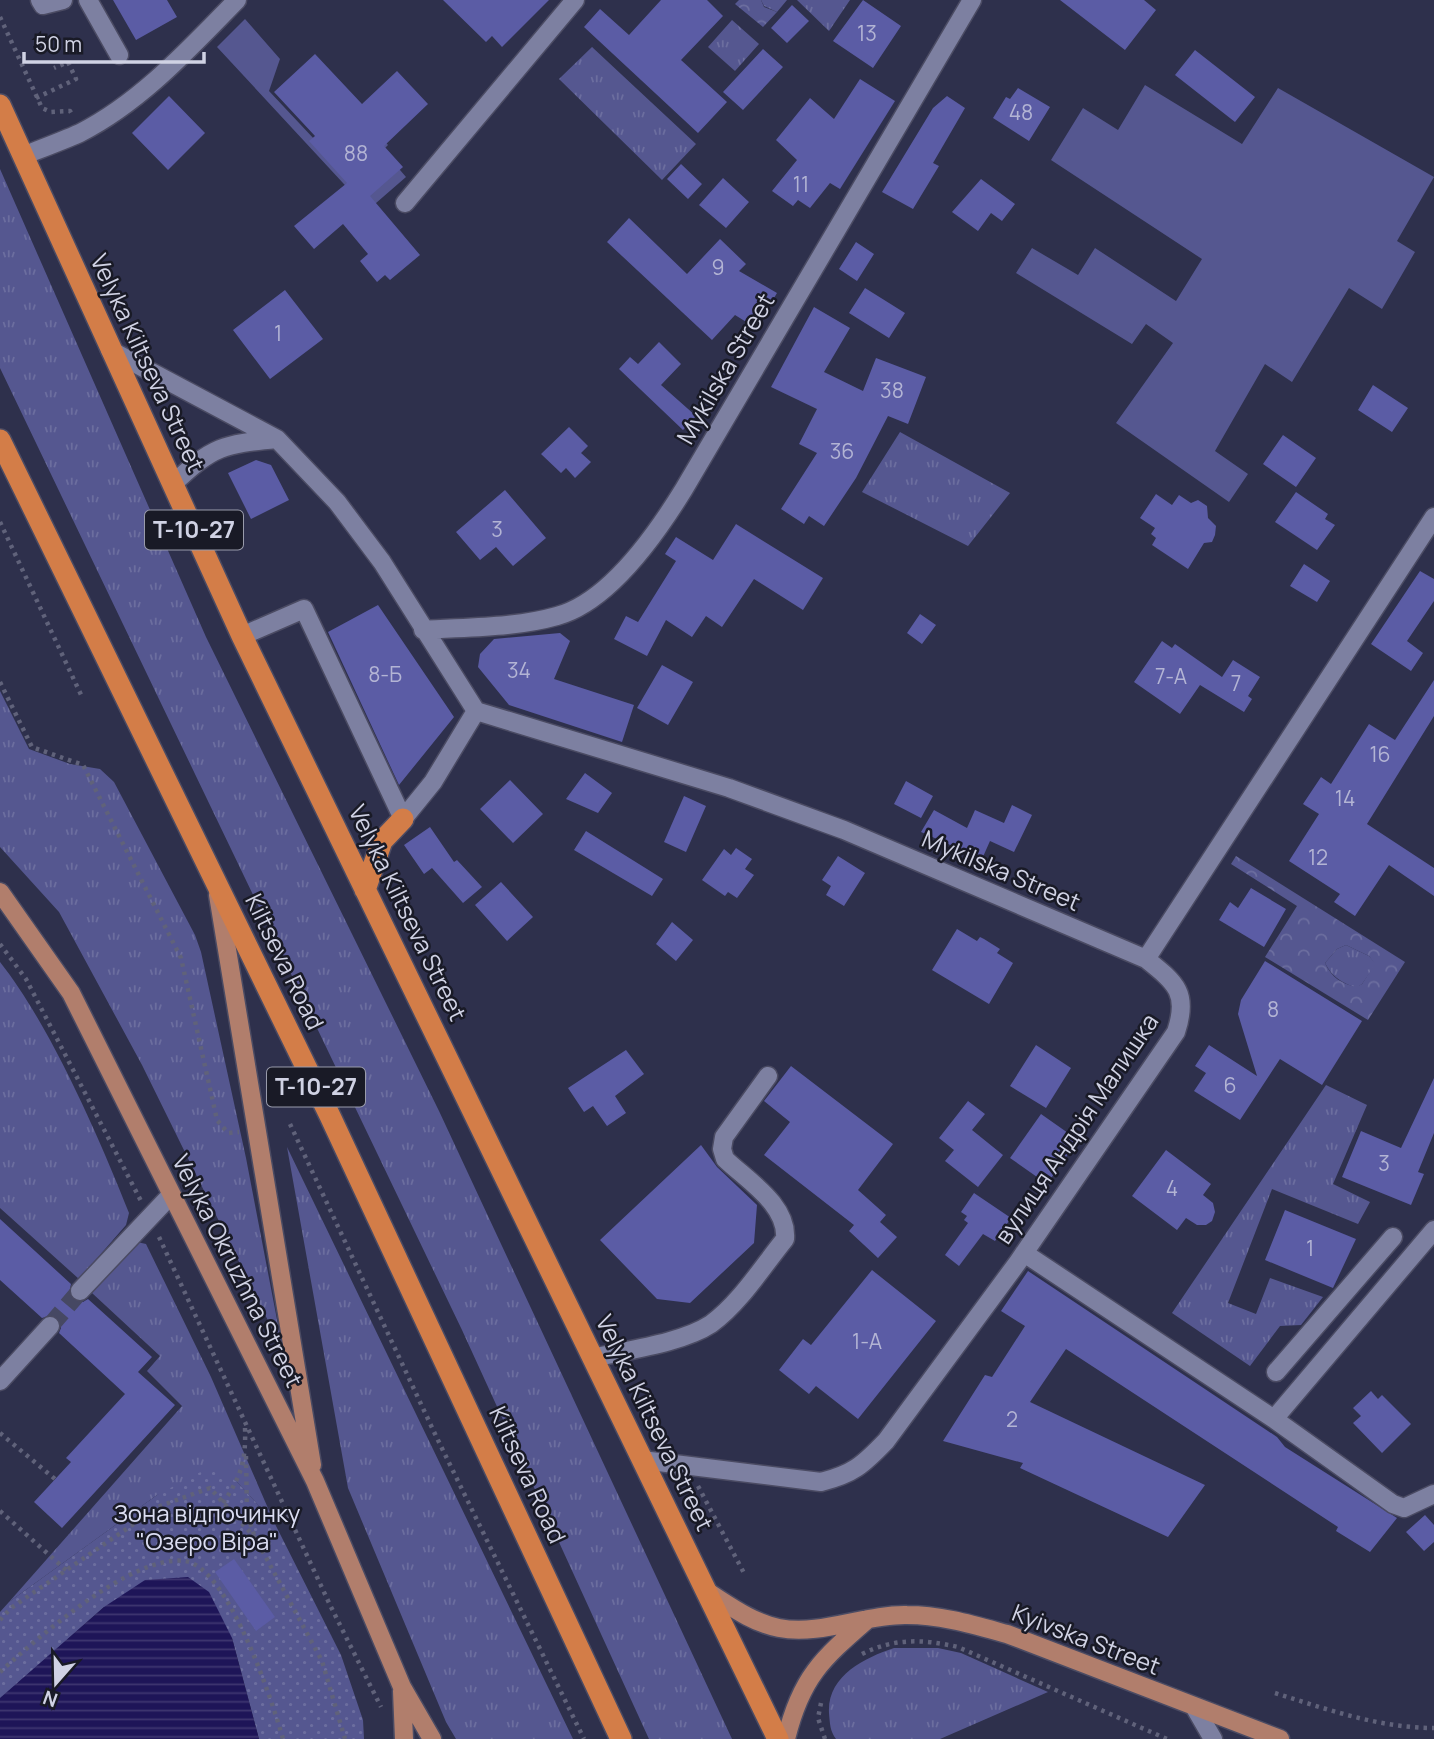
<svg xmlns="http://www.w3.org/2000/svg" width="1434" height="1739" viewBox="0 0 1434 1739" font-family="Manrope,sans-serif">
<defs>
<pattern id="grass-tufts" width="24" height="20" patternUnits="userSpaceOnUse" patternTransform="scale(1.75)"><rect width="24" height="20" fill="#555790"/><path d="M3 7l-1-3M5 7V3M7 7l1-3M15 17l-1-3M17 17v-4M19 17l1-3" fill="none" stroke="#6c6e9f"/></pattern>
<pattern id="forest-crowns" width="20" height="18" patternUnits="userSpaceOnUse" patternTransform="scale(1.75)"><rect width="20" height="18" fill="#555790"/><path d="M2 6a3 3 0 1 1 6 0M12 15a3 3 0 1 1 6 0" fill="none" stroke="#6c6e9f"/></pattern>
<pattern id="park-dots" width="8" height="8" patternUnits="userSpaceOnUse" patternTransform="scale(1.75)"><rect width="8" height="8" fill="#555790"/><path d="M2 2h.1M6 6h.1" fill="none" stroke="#6c6e9f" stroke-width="1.8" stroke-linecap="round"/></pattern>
<pattern id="water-rules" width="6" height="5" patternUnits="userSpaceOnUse" patternTransform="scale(1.75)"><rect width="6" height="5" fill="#1e1558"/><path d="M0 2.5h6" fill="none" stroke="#3e3670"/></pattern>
</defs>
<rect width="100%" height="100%" fill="#2e304c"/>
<path fill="url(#grass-tufts)" d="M761,0H787L777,12L764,6Z
M797,0H850L829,31Z
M732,20L759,44L735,71L708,47Z
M592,47L696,144L662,180L559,79Z
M0,169L206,637L439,1111L732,1739H649L462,1330L0,368Z
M900,432L1010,493L968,546L862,492Z
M0,691L29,749L70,764L100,769L114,782L195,935L201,952L246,1158L283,1351L142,1065L59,912L0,847Z
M1346,945L1369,956L1376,964L1362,984L1356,988C1341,982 1332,977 1325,963L1337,949Z
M0,962C50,1025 99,1137 129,1213L126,1225L79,1279L0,1208Z
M1326,1085L1367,1105L1333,1184L1370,1202L1358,1224L1272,1189L1228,1303L1256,1314L1270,1278L1323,1297L1301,1325L1280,1326L1250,1366L1172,1313Z
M287,1147L573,1739H456L446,1722L348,1488Z
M137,1242L146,1244L211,1377L274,1522L237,1482L157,1495L9,1602L182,1406L147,1371L160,1356L92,1293Z
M894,1648H938L961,1653L1048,1692L940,1739H836C830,1731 830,1724 829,1713C827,1676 864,1658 894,1648Z"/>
<path fill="url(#forest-crowns)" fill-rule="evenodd" d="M739,0H761L764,7L777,12L763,27L735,4Z
M1236,856L1405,962L1368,1020L1265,957L1297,906L1231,864ZM1346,945L1369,956L1375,964L1362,984L1356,987C1341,983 1332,978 1325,963L1337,949Z"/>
<path fill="url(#park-dots)" d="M212,1466L237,1482L274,1522L341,1655L363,1720L364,1739H259L232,1638L104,1607L0,1699V1612L9,1602L157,1495Z"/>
<path fill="#555790" d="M245,19L280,59L269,91L315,140L354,105L388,145L383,150L406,177L368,210L217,47Z
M1145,85L1242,144L1278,88L1434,177L1397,241L1415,252L1382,309L1349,288L1292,382L1265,364L1215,451L1248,474L1229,502L1116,423L1173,343L1146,324L1132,344L1016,273L1032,248L1078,275L1095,248L1176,301L1202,259L1051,160L1083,108L1118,130Z"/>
<path fill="url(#water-rules)" d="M188,1577L209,1592L232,1638L259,1739H0V1698L104,1607L145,1580Z"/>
<path fill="#5b5ca5" d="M113,0H167L177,17L136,40Z
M443,0H549L502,47L492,36L486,42Z
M661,0H707L723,16L681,60L727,102L698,133L584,27L600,9L629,35Z
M863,0L901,26L873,68L833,41Z
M1060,0H1144L1156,10L1125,50Z
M792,5L809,21L787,43L771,28Z
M763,49L783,67L743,110L723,92Z
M1195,50L1255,97L1235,122L1175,75Z
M315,54L362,104L397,71L428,104L384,146L403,167L370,196L420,255L390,280L385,275L377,282L360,261L368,254L343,224L314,249L294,226L347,183L309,141L315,136L274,92Z
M860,79L895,101L840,189L830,183L810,208L798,200L793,206L772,191L797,160L776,140L810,98L834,119Z
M1018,88L1050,107L1029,141L993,118L1006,97L1010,99Z
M169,96L205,133L168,170L132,133Z
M947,96L965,108L933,163L939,166L913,209L882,192L933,108Z
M681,164L702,184L688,199L667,179Z
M723,178L749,202L726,228L699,205Z
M981,179L1015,204L1002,221L991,213L978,231L952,212Z
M629,218L687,274L720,239L746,264L739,271L777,293L756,328L735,315L712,340L607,242Z
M856,242L874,254L857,281L839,269Z
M865,288L905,313L889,338L849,313Z
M285,290L323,339L270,379L233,330Z
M814,307L850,328L824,372L863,391L876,358L926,377L908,424L888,416L856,478L824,526L809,516L804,524L781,509L817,453L799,444L817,409L771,387Z
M659,342L681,364L661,385L696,416L683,430L619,369L630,357L638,364Z
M1373,385L1408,408L1392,432L1358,410Z
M569,427L588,446L581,453L591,462L575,478L566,468L561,473L541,454Z
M1283,435L1316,458L1296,487L1263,464Z
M256,460L271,465L289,500L251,519L228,473Z
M505,490L546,538L513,566L496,547L480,560L456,532Z
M1296,492L1328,514L1325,519L1335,525L1317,550L1275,522Z
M1156,494L1172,505L1179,495L1191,503L1198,500L1207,506L1208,518L1216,526L1215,535L1212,542L1204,543L1188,569L1152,545L1156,538L1151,534L1155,528L1140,518Z
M736,524L823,578L803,610L754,579L722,627L706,616L692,637L666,620L647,656L614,639L626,616L638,622L676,561L665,554L676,537L713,560Z
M1304,564L1330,581L1317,602L1290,586Z
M1420,571L1434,579V601L1407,641L1423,653L1411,671L1371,644Z
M378,605L454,717L399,785L328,632Z
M920,614L936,625L922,644L907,633Z
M560,633L570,641L554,679L634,705L622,742L509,705L478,667L480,654L494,639Z
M1162,641L1172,648L1175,644L1222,677L1233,660L1260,677L1248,696L1252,699L1244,712L1200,685L1180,714L1134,682Z
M662,665L693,682L668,725L637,708Z
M1434,680V716L1367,824L1434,868V896L1389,865L1355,916L1334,902L1340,894L1289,861L1319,814L1303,804L1321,777L1331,784L1369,724L1395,740Z
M585,773L612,793L598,813L566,799Z
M510,780L543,814L513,843L480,809Z
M906,781L933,796L921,818L894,804Z
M684,796L706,806L686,852L664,842Z
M1012,805L1032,815L1014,852L990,841L982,859L921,832L934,810L967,828L975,810L1004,823Z
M430,827L454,862L457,860L482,887L463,903L432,868L424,874L404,845Z
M586,831L663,879L652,896L574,850Z
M736,848L752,859L745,869L754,875L737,898L728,892L725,896L702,880L724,849L731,855Z
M838,856L865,873L844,906L826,895L831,886L822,880Z
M501,882L533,917L507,941L475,905Z
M1251,888L1286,909L1264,947L1219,920L1230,902L1238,908Z
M672,922L693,940L676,961L656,944Z
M957,929L977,941L980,937L984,939L1000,949L997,953L1013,963L989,1004L932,970Z
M1265,961L1362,1021L1322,1085L1280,1059L1240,1120L1194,1091L1206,1073L1195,1066L1209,1045L1257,1076L1238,1014L1241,1000Z
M1036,1045L1071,1068L1046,1108L1010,1086Z
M626,1050L644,1074L615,1096L626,1113L607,1126L593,1106L584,1112L568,1088Z
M791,1066L893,1144L858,1190L886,1215L880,1222L897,1237L878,1258L849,1231L854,1225L764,1155L790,1122L764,1101Z
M1434,1078V1133L1418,1172L1424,1174L1411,1205L1342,1177L1361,1131L1401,1148Z
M968,1101L985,1114L972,1130L1003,1155L978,1187L945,1161L954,1150L939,1138Z
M1041,1114L1078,1140L1047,1184L1010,1158Z
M701,1145L717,1167L757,1205L754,1243L690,1303L657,1299L600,1240Z
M1166,1150L1211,1184L1203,1195L1213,1203L1215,1212L1212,1221L1206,1225H1197L1186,1218L1177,1230L1132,1196Z
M974,1193L1011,1218L995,1241L983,1234L959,1266L945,1255L968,1223L964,1220L967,1216L961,1212Z
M1285,1210L1356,1239L1333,1288L1265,1260Z
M0,1219L71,1284L69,1294L73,1300L83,1302L88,1299L152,1357L138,1372L175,1405L62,1528L34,1502L71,1462L66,1458L125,1394L59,1333L61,1328L58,1318L52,1315L42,1318L0,1280Z
M872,1270L936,1321L858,1419L816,1386L809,1394L779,1370L803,1339L811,1345Z
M1028,1271L1277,1437L1285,1447L1397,1518L1370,1552L1336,1531L1338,1527L1066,1349L1030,1402L1205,1485L1168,1537L1020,1468L1023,1463L943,1441L985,1375L992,1377L1025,1326L1001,1311Z
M1371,1391L1378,1399L1382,1395L1411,1424L1382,1453L1353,1423L1361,1416L1353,1408Z
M1425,1515L1434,1525V1542L1424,1551L1406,1532Z
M234,1559L275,1617L256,1631L215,1572Z"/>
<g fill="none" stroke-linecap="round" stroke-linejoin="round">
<path stroke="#464863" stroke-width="18" stroke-dasharray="18 9" stroke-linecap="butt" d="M50,1326L80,1291"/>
<defs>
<path id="minor" d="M40,0L43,5L63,0
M88,0L119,55
M25,155C43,148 62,141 80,133C141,102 190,48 237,0
M405,203L575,0
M110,350L277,439L337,502L382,562L476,711L729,788L844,830L1146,959C1176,983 1189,993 1176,1032L1018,1262L886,1441C863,1465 853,1474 821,1482L642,1460
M173,484C213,446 223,444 277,439
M423,630C467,627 515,628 557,616C609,602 657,533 684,489L972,0
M242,636L304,609L403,819L433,782L476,711
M1146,959L1434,517
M1024,1253L1274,1419L1393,1504L1404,1508L1434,1494
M80,1291L171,1195
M593,1358C627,1350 682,1343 711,1324C740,1303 763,1266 785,1239C788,1205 748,1181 725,1159L722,1149L724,1137L768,1076
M1276,1372L1393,1237
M0,1381L50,1326
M1274,1419L1434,1230
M1195,1708L1213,1739"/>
<path id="major" d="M0,892L71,993L315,1481L402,1687L432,1739
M218,895L312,1465
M708,1592C730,1606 753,1623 779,1628C821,1636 865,1614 907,1615C941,1615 974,1625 1007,1634L1280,1739
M402,1691L404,1739
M786,1739C801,1677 822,1659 868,1619"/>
<path id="highway" d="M0,105L242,636L778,1739
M0,440L330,1116L621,1739
M365,890L382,841L403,819"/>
</defs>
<use href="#minor" stroke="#4b4b63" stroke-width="21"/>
<use href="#major" stroke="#4b4b63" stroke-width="21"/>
<use href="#highway" stroke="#4b4b63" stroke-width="24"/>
<path stroke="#60627a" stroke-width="4.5" stroke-dasharray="3.5 5" stroke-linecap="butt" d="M0,17L42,108L51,112L70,111L73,116
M36,98L76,79L68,62L54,68
M0,522L83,699
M0,682L32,747L83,765L181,958L217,1120L228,1133L239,1132
M0,944L26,979L141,1201
M290,1124L435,1434L584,1739
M159,1237L330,1605L381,1707
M0,1433L55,1479
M246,1456L247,1514L254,1535
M698,1486L745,1575
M223,1503C242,1475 246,1460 245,1427
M0,1511L66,1570
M0,1620L11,1608L160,1506L210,1488L256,1539L322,1661L345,1739
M862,1654C894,1638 923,1639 958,1647L1167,1739
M0,1672C39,1637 132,1554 185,1561C228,1567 272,1700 283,1739
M1275,1693C1326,1709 1379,1728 1434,1728
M821,1703L818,1718L825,1739"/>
<use href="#minor" stroke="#7d80a1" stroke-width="18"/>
<use href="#major" stroke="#b17e6c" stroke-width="18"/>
<use href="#highway" stroke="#d37d48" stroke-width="21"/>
</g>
<g text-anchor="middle" stroke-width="5" stroke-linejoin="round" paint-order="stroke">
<g font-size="21" fill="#b3b4d4">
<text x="867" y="41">13</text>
<text x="1021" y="120">48</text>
<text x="356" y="161">88</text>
<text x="801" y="192">11</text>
<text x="718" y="275">9</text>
<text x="278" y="341">1</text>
<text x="892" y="398">38</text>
<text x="842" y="459">36</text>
<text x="497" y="537">3</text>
<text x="519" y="678">34</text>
<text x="385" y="682">8-Б</text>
<text x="1171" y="684">7-А</text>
<text x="1236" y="691">7</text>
<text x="1380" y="762">16</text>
<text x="1345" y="806">14</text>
<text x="1318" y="865">12</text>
<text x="1273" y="1017">8</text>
<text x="1230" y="1093">6</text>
<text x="1384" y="1171">3</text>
<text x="1172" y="1196">4</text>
<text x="1310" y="1256">1</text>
<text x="867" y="1349">1-А</text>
<text x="1012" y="1427">2</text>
</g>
<g fill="#191a26" stroke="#999bab" stroke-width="2">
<rect x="145" y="510.5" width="98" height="39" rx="5"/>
<rect x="267" y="1067.5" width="98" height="39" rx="5"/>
</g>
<g font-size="23" font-weight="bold" fill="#d0d2e4">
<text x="194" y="538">Т-10-27</text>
<text x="316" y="1095">Т-10-27</text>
</g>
<g font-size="24" fill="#d0d2e4" stroke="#191a26">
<text transform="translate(147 363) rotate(65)" y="8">Velyka Kiltseva Street</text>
<text transform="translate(726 369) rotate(-60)" y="8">Mykilska Street</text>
<text transform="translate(1001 871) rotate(23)" y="8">Mykilska Street</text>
<text transform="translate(407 913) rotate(64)" y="8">Velyka Kiltseva Street</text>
<text transform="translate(284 962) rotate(64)" y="8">Kiltseva Road</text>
<text transform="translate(1077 1129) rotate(-56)" y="8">вулиця Андрія Малишка</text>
<text transform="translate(237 1271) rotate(63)" y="8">Velyka Okruzhna Street</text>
<text transform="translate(654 1423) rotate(64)" y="8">Velyka Kiltseva Street</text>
<text transform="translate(527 1475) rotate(65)" y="8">Kiltseva Road</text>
<text transform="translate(1086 1640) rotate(21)" y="8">Kyivska Street</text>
</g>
<g font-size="24" fill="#dbddf2" stroke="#191a26">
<text x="207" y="1522">Зона відпочинку<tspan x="207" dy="28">"Озеро Віра"</tspan></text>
</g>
</g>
<g transform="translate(56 1683) rotate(200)" stroke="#191a26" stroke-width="5" paint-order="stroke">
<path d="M0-5L12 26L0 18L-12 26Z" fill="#d0d2e4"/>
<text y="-10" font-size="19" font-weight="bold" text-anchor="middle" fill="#d0d2e4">N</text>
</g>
<path d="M24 52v10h180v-10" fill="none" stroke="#d0d2e4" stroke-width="3.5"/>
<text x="35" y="52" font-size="21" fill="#d0d2e4" stroke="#191a26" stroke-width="5" paint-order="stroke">50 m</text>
</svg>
